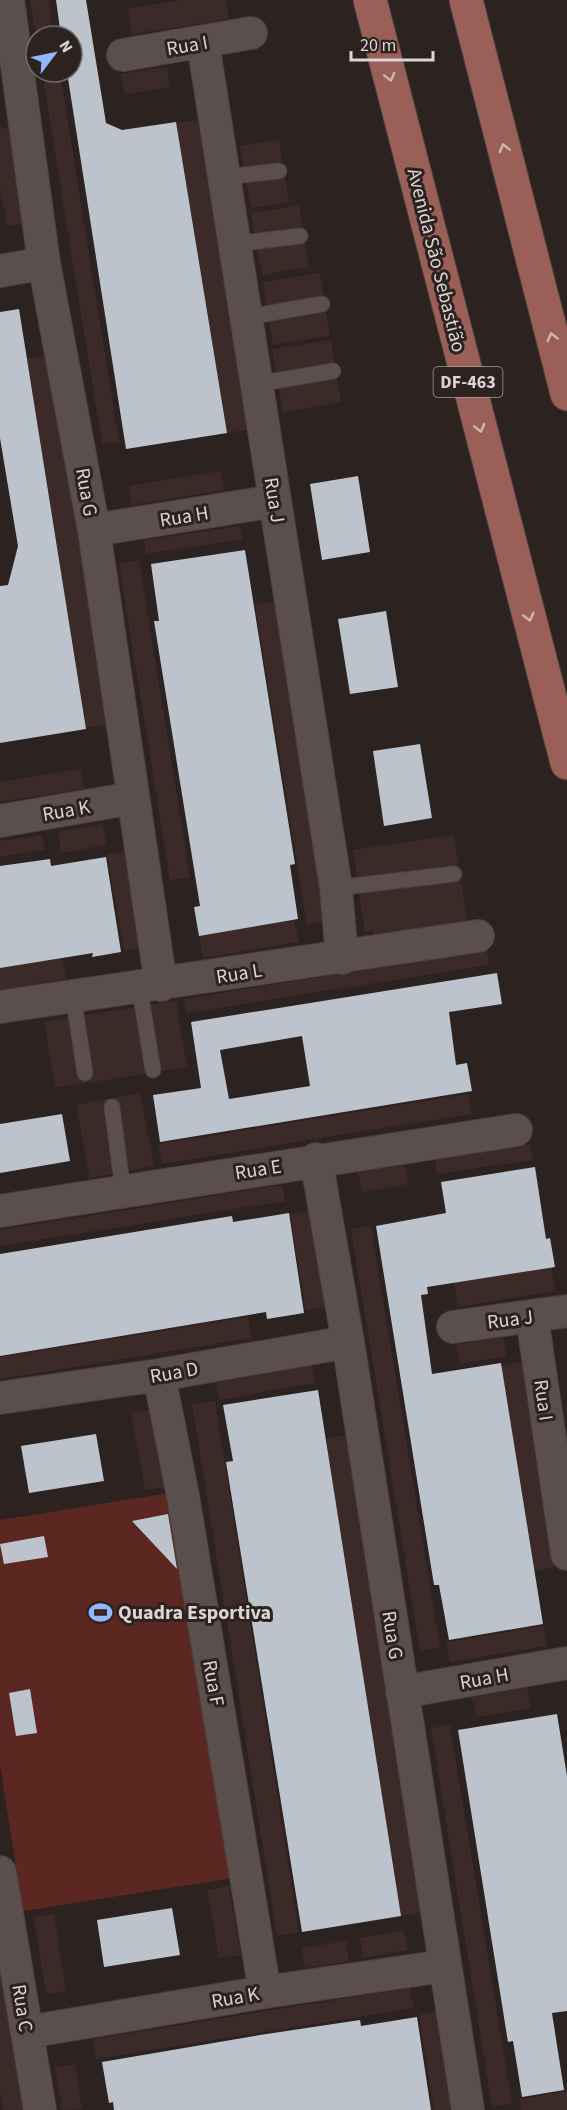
<svg xmlns="http://www.w3.org/2000/svg" width="567" height="2110" viewBox="0 0 567 2110" font-family="'Source Sans 3',sans-serif">
<rect width="100%" height="100%" fill="#2c2220"/>
<path fill="#3b2a28" d="M30,0H48L54,36H36Z
M182,0H226L229,19L132,34L128,9Z
M167,67L170,87L125,94L121,74Z
M42,72H60L119,442L102,444Z
M198,120L248,430L225,433L175,123Z
M11,127L27,223L7,226L0,188V129Z
M279,140L289,202L251,208L240,146Z
M299,205L309,267L262,275L251,213Z
M320,273L330,336L273,345L263,282Z
M331,340L341,402L283,412L272,349Z
M49,355L109,725L86,728L27,359Z
M221,471L224,490L131,505L129,486Z
M240,526L243,539L146,554L144,540Z
M139,560L190,877L170,880L119,563Z
M275,601L327,921L307,925L255,604Z
M81,769L84,789L0,802V782Z
M103,824L106,845L61,853L58,832Z
M42,835L45,850L0,857V841Z
M454,835L467,922L374,936V931L365,932L353,850Z
M127,851L144,947L124,951L107,854Z
M294,919L299,942L203,958L199,935Z
M487,950L489,965L186,1013L184,999Z
M62,956L66,979L0,990V967Z
M176,1000L187,1067L55,1088L44,1022Z
M140,1093L154,1166L90,1178L76,1105Z
M468,1094L471,1114L162,1164L158,1144Z
M531,1144L533,1160L437,1174L435,1159Z
M405,1165L408,1184L362,1192L358,1172Z
M282,1185L285,1201L0,1246V1230Z
M311,1211L326,1307L306,1310L290,1214Z
M371,1226L440,1648L420,1651L351,1229Z
M551,1266L555,1291L458,1307L454,1282Z
M248,1317L252,1338L0,1379V1357Z
M503,1337L506,1356L460,1364L456,1345Z
M522,1362L556,1567L534,1571L500,1366Z
M312,1365L315,1383L219,1400L216,1383Z
M215,1401L299,1932L277,1936L192,1404Z
M152,1409L166,1487L145,1490L131,1413Z
M346,1435L424,1912L401,1916L324,1439Z
M543,1626L547,1646L450,1662L446,1642Z
M527,1688L531,1708L476,1717L472,1697Z
M450,1725L512,2104L492,2107L431,1728Z
M229,1886L241,1955L219,1958L207,1890Z
M54,1914L66,1991L46,1994L34,1917Z
M404,1930L408,1950L363,1958L360,1938Z
M346,1941L349,1961L305,1968L302,1948Z
M0,1962L23,2110H3L0,2089Z
M410,1988L414,2008L96,2059L92,2039Z
M439,2012L455,2109L448,2110H434L419,2015Z
M75,2064L82,2109L62,2110L55,2067Z
M567,2091V2110H521L519,2099Z"/>
<path fill="#5d2721" d="M176,1492L233,1878L23,1911L0,1765V1520Z"/>
<path fill="#bdc3cd" fill-rule="evenodd" d="M56,0H86L106,123L122,130L176,122L227,433L126,449L67,72H72V36H61Z
M19,309L86,729L0,743V586L8,585L18,546L0,438V312Z
M358,476L370,552L322,560L310,484Z
M245,550L295,864L290,865L298,919L199,936L194,907L200,906L154,621H159L151,564Z
M386,611L398,687L350,694L338,619Z
M420,744L432,818L384,826L373,751Z
M106,857L121,952L92,957L93,953L0,968V866L50,859L51,866Z
M497,973L502,1004L449,1012L456,1065L467,1063L472,1091L160,1142L153,1095L201,1088L191,1022ZM302,1036L310,1086L229,1099L220,1050Z
M62,1114L70,1161L0,1173V1124Z
M535,1167L546,1239L550,1238L555,1267L427,1287L428,1294L421,1295L432,1374L501,1363L543,1624L449,1640L439,1585H434L376,1226L446,1213L441,1182Z
M289,1213L304,1313L267,1319L266,1312L0,1356V1254L232,1216L233,1222Z
M318,1390L401,1916L302,1932L226,1462L233,1461L223,1405Z
M96,1434L104,1481L29,1493L21,1446Z
M168,1514L177,1569L132,1521Z
M44,1536L48,1557L4,1564L0,1544Z
M30,1689L37,1733L16,1736L9,1693Z
M557,1714L567,1776V2011L552,2013L564,2090L522,2097L513,2041L508,2042L458,1730Z
M172,1908L180,1955L104,1967L97,1920Z
M417,2017L431,2110H114L113,2102L109,2103L102,2062L260,2035L360,2020L361,2026Z"/>
<g fill="none" stroke-linecap="round" stroke-linejoin="round">
<defs>
<path id="lane" d="M224,177L279,171
M235,244L300,236
M247,317L322,304
M257,384L333,371
M336,888L454,874
M139,985L153,1070
M73,996L85,1073
M112,1107L123,1190"/>
<path id="street" d="M8,0L44,263L94,530L161,985
M203,43L336,888L342,958
M123,55L251,33
M0,271L44,263
M94,530L275,501
M0,821L133,798
M0,1007L478,936
M316,1159L348,1342L468,2110
M0,1211L516,1130
M532,1317L567,1554
M453,1327L567,1311
M159,1375L183,1496L265,1992
M0,1398L159,1375L348,1342
M402,1692L567,1663
M0,1872L40,2110
M27,2032L265,1992L444,1966"/>
<path id="primary" d="M370,0L567,763
M466,0L567,394"/>
</defs>
<use href="#lane" stroke="#48403f" stroke-width="17"/>
<use href="#street" stroke="#48403f" stroke-width="34"/>
<use href="#primary" stroke="#48403f" stroke-width="35"/>
<use href="#lane" stroke="#5a4f4d" stroke-width="15"/>
<use href="#street" stroke="#5a4f4d" stroke-width="32"/>
<use href="#primary" stroke="#9a5f57" stroke-width="33"/>
</g>
<defs><path id="oneway-chevron" d="M-2-3.5L2.5 0L-2 3.5" fill="none" stroke-width="1.6" stroke-linecap="round" stroke-linejoin="round" transform="scale(1.5)"/></defs>
<g stroke="#ccb8b5">
<use href="#oneway-chevron" transform="translate(390 77) rotate(76)"/>
<use href="#oneway-chevron" transform="translate(504 148) rotate(-104)"/>
<use href="#oneway-chevron" transform="translate(552 337) rotate(-104)"/>
<use href="#oneway-chevron" transform="translate(480 428) rotate(76)"/>
<use href="#oneway-chevron" transform="translate(529 617) rotate(76)"/>
</g>
<defs>
<symbol id="stadium-bare" viewBox="-9 -9 18 18"><path d="M0-5a6.5 5 0 1 0 0 10a6.5 5 0 1 0 0-10ZM-3.5-1.8h7v3.6h-7Z" fill="#92b7fd" stroke="#2c2220" stroke-width="2.5" paint-order="stroke"/></symbol>
</defs>
<g fill-rule="evenodd">
<use href="#stadium-bare" x="84" y="1596" width="33" height="33"/>
</g>
<g text-anchor="middle" stroke-width="6" stroke-linejoin="round" paint-order="stroke">
<rect fill="#2c2220" stroke="#a79f9e" stroke-width="1.5" x="433.5" y="367" width="69" height="30" rx="4.5"/>
<g font-size="18" font-weight="bold" fill="#dcd5d4">
<text x="468" y="388">DF-463</text>
</g>
<g font-size="20" fill="#dcd5d4" stroke="#2c2220">
<text transform="translate(187 45) rotate(-10)" y="7">Rua I</text>
<text transform="translate(437 260) rotate(76)" y="7">Avenida São Sebastião</text>
<text transform="translate(87 492) rotate(80)" y="7">Rua G</text>
<text transform="translate(275 500) rotate(81)" y="7">Rua J</text>
<text transform="translate(184 516) rotate(-9)" y="7">Rua H</text>
<text transform="translate(66 810) rotate(-10)" y="7">Rua K</text>
<text transform="translate(239 973) rotate(-9)" y="7">Rua L</text>
<text transform="translate(258 1169) rotate(-9)" y="7">Rua E</text>
<text transform="translate(510 1319) rotate(-7)" y="7">Rua J</text>
<text transform="translate(174 1372) rotate(-10)" y="7">Rua D</text>
<text transform="translate(544 1400) rotate(82)" y="7">Rua I</text>
<text transform="translate(393 1635) rotate(81)" y="7">Rua G</text>
<text transform="translate(484 1678) rotate(-10)" y="7">Rua H</text>
<text transform="translate(214 1683) rotate(80)" y="7">Rua F</text>
<text transform="translate(235 1997) rotate(-10)" y="7">Rua K</text>
<text transform="translate(23 2008) rotate(81)" y="7">Rua C</text>
</g>
<g font-size="20" font-weight="bold" fill="#dcd5d4" stroke="#2c2220" text-anchor="start">
<text x="118" y="1619">Quadra Esportiva</text>
</g>
</g>
<g transform="translate(54 54) rotate(58)"><circle r="28" fill="#2c2220" stroke="#726a68" stroke-width="1.5"/>
<path d="M0-4.5L10 22L0 15L-10 22Z" fill="#92b7fd"/>
<text y="-9" font-size="16" font-weight="bold" text-anchor="middle" fill="#dcd5d4">N</text>
</g>
<path d="M351 51v9h82v-9" fill="none" stroke="#dcd5d4" stroke-width="3"/>
<text x="360" y="51" font-size="18" fill="#dcd5d4" stroke="#2c2220" stroke-width="4.5" paint-order="stroke">20 m</text>
</svg>
